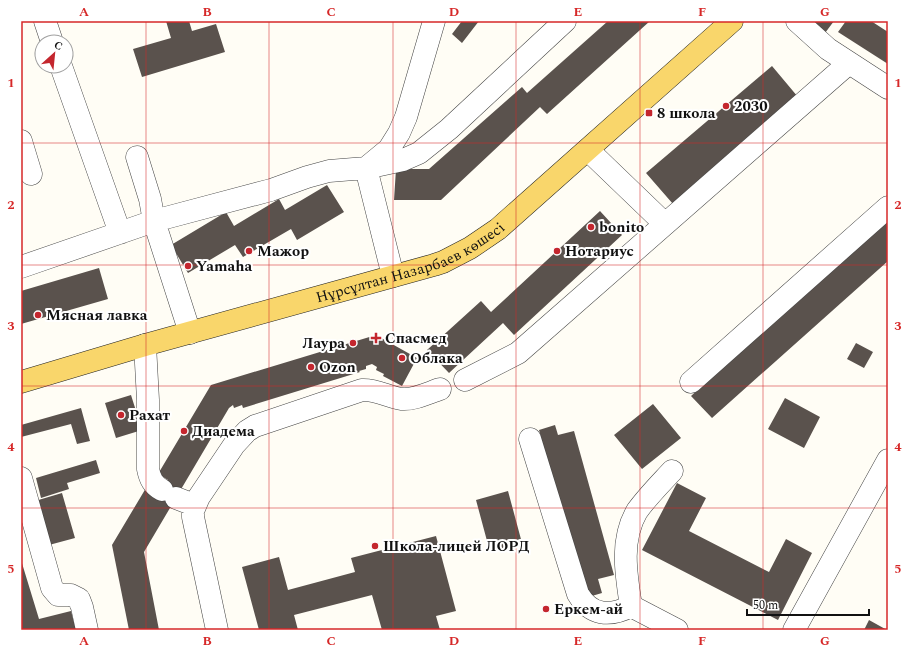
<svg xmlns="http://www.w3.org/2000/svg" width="909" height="651" viewBox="0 0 909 651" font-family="Spectral,serif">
<rect width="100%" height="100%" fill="#fffdf5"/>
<path fill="#5a524d" d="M166,21H189L192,31L216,24L225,52L142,77L133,49L171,38Z
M462,21H479L462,43L452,34Z
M608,21H650L547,114L540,107L441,200H394L396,169H429L522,87L527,93Z
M806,21H834L825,33Z
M846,21H871L888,32V64L838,32Z
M772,66L798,97L673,204L646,173Z
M327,185L344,212L297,240L291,229L243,257L235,245L188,273L171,245L226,212L234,226L279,199L285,210Z
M600,211L622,235L514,335L503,323L449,373L427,350L481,301L491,312Z
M888,220V261L712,418L691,396Z
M99,268L108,299L21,324V291Z
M376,335L417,358L402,386L383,376L384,374L376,370L377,367L372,364L366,366V369L359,371L360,372L243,408L242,405L234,408L233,405L229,408L144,552L159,630H129L112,545L146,488L158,496L168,480L158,474L211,385Z
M856,343L873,352L864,368L847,359Z
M131,395L142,430L116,438L105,403Z
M785,398L820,417L804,448L768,429Z
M653,404L681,438L642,469L614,435Z
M81,408L90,441L77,444L71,424L21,437V425Z
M555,425L558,435L574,431L614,575L598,579L602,593L585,598L539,430Z
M96,460L100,473L67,483L69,489L41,498L36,478Z
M677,483L706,498L689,531L769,572L786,539L812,553L778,620L642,550Z
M508,491L522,543L490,552L476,500Z
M62,493L75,538L49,545L35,501Z
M436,536L456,611L436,616L440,630H382L372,595L294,615L298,630H259L242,567L279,557L288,590L355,572L351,558Z
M21,560L39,619L71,611L76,630H21Z
M869,620L887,630H864Z"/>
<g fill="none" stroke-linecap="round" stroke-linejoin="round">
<defs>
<path id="minor" d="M45,21L52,42
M797,21L828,49L888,88
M61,66L120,233
M21,141L31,174
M588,150L665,224
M137,157L150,199L154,221L190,333
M21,267L154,221L271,190L307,177L329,171L366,168L403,160L419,153L449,129L565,21
M393,276L366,168L389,149L399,133L406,117L434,21
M145,345L148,400V469C150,479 153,485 162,490
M465,380L518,353L849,63
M691,382L888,207
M530,439L578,594C591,616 610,617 631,606
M672,471C660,484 647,497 637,511C620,540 626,574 631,606L677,630
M21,478L52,588L58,595H71L79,599L82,607L87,630
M176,498L194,505
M217,630L193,517V511L199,497L234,445L247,431L255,426L362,390C376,389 388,397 402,399C414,400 428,393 440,389
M794,630L888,460"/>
<g id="major">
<path id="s1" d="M21,382L145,345L434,265L443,262L470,248L498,229L732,21"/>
</g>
</defs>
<use href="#minor" stroke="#444" stroke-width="23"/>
<use href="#major" stroke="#222" stroke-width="23"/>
<use href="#minor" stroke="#fff" stroke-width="22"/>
<use href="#major" stroke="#f9d66b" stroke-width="22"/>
</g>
<path fill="none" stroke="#d62828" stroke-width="1" stroke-opacity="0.55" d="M146,21V630M269,21V630M393,21V630M516,21V630M640,21V630M763,21V630M21,143H888M21,265H888M21,386H888M21,508H888"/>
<g fill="#c4262e" stroke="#fff" stroke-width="1.5">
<circle cx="726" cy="106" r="4"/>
<rect x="645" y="109" width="8" height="8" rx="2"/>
<circle cx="591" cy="227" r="4"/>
<circle cx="249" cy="251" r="4"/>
<circle cx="557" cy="251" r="4"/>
<circle cx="188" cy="266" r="4"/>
<circle cx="38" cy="315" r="4"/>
<path d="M374 332h4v4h4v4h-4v4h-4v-4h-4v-4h4z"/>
<circle cx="353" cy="343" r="4"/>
<circle cx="402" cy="358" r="4"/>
<circle cx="311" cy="367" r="4"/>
<circle cx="121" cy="415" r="4"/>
<circle cx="184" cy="431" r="4"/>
<circle cx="375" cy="546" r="4"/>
<circle cx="546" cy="609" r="4"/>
</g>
<g text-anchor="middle" stroke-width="4" stroke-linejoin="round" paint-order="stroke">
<g font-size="15" font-weight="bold" fill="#111" stroke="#fff" text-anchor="start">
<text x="734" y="111">2030</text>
<text x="657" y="118">8 школа</text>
<text x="599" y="232">bonito</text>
<text x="257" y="256">Мажор</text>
<text x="565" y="256">Нотариус</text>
<text x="196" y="271">Yamaha</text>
<text x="46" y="320">Мясная лавка</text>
<text x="385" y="343">Спасмед</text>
<text x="345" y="348" text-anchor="end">Лаура</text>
<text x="410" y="363">Облака</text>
<text x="319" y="372">Ozon</text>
<text x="129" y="420">Рахат</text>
<text x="192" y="436">Диадема</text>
<text x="383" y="551">Школа-лицей ЛОРД</text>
<text x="554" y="614">Еркем-ай</text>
</g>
<g font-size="15" fill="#111" stroke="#fff">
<text dy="5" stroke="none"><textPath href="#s1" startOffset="408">Нұрсұлтан Назарбаев көшесі</textPath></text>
</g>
</g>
<rect width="909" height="651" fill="none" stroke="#ffffff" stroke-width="44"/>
<g transform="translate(54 54) rotate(27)"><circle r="19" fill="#ffffff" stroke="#a0a0a0"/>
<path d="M0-3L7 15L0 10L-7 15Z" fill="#c4262e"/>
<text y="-6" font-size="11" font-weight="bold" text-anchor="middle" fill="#111111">С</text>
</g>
<path d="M747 609v6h122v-6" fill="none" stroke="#111111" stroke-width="2"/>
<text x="753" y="609" font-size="12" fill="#111111" stroke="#ffffff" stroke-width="3" paint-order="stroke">50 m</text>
<rect x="22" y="22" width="865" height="607" fill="none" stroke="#d62828" stroke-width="1.5"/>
<g font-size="13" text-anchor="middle" font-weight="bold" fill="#d62828">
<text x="84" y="16">A</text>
<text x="207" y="16">B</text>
<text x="331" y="16">C</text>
<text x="454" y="16">D</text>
<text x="578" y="16">E</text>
<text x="702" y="16">F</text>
<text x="825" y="16">G</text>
<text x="11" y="87">1</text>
<text x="898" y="87">1</text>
<text x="11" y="209">2</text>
<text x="898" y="209">2</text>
<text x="11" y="330">3</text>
<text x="898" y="330">3</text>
<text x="11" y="451">4</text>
<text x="898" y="451">4</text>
<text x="11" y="573">5</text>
<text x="898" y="573">5</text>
<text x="84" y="645">A</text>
<text x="207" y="645">B</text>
<text x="331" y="645">C</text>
<text x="454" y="645">D</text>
<text x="578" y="645">E</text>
<text x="702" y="645">F</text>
<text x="825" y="645">G</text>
</g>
</svg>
